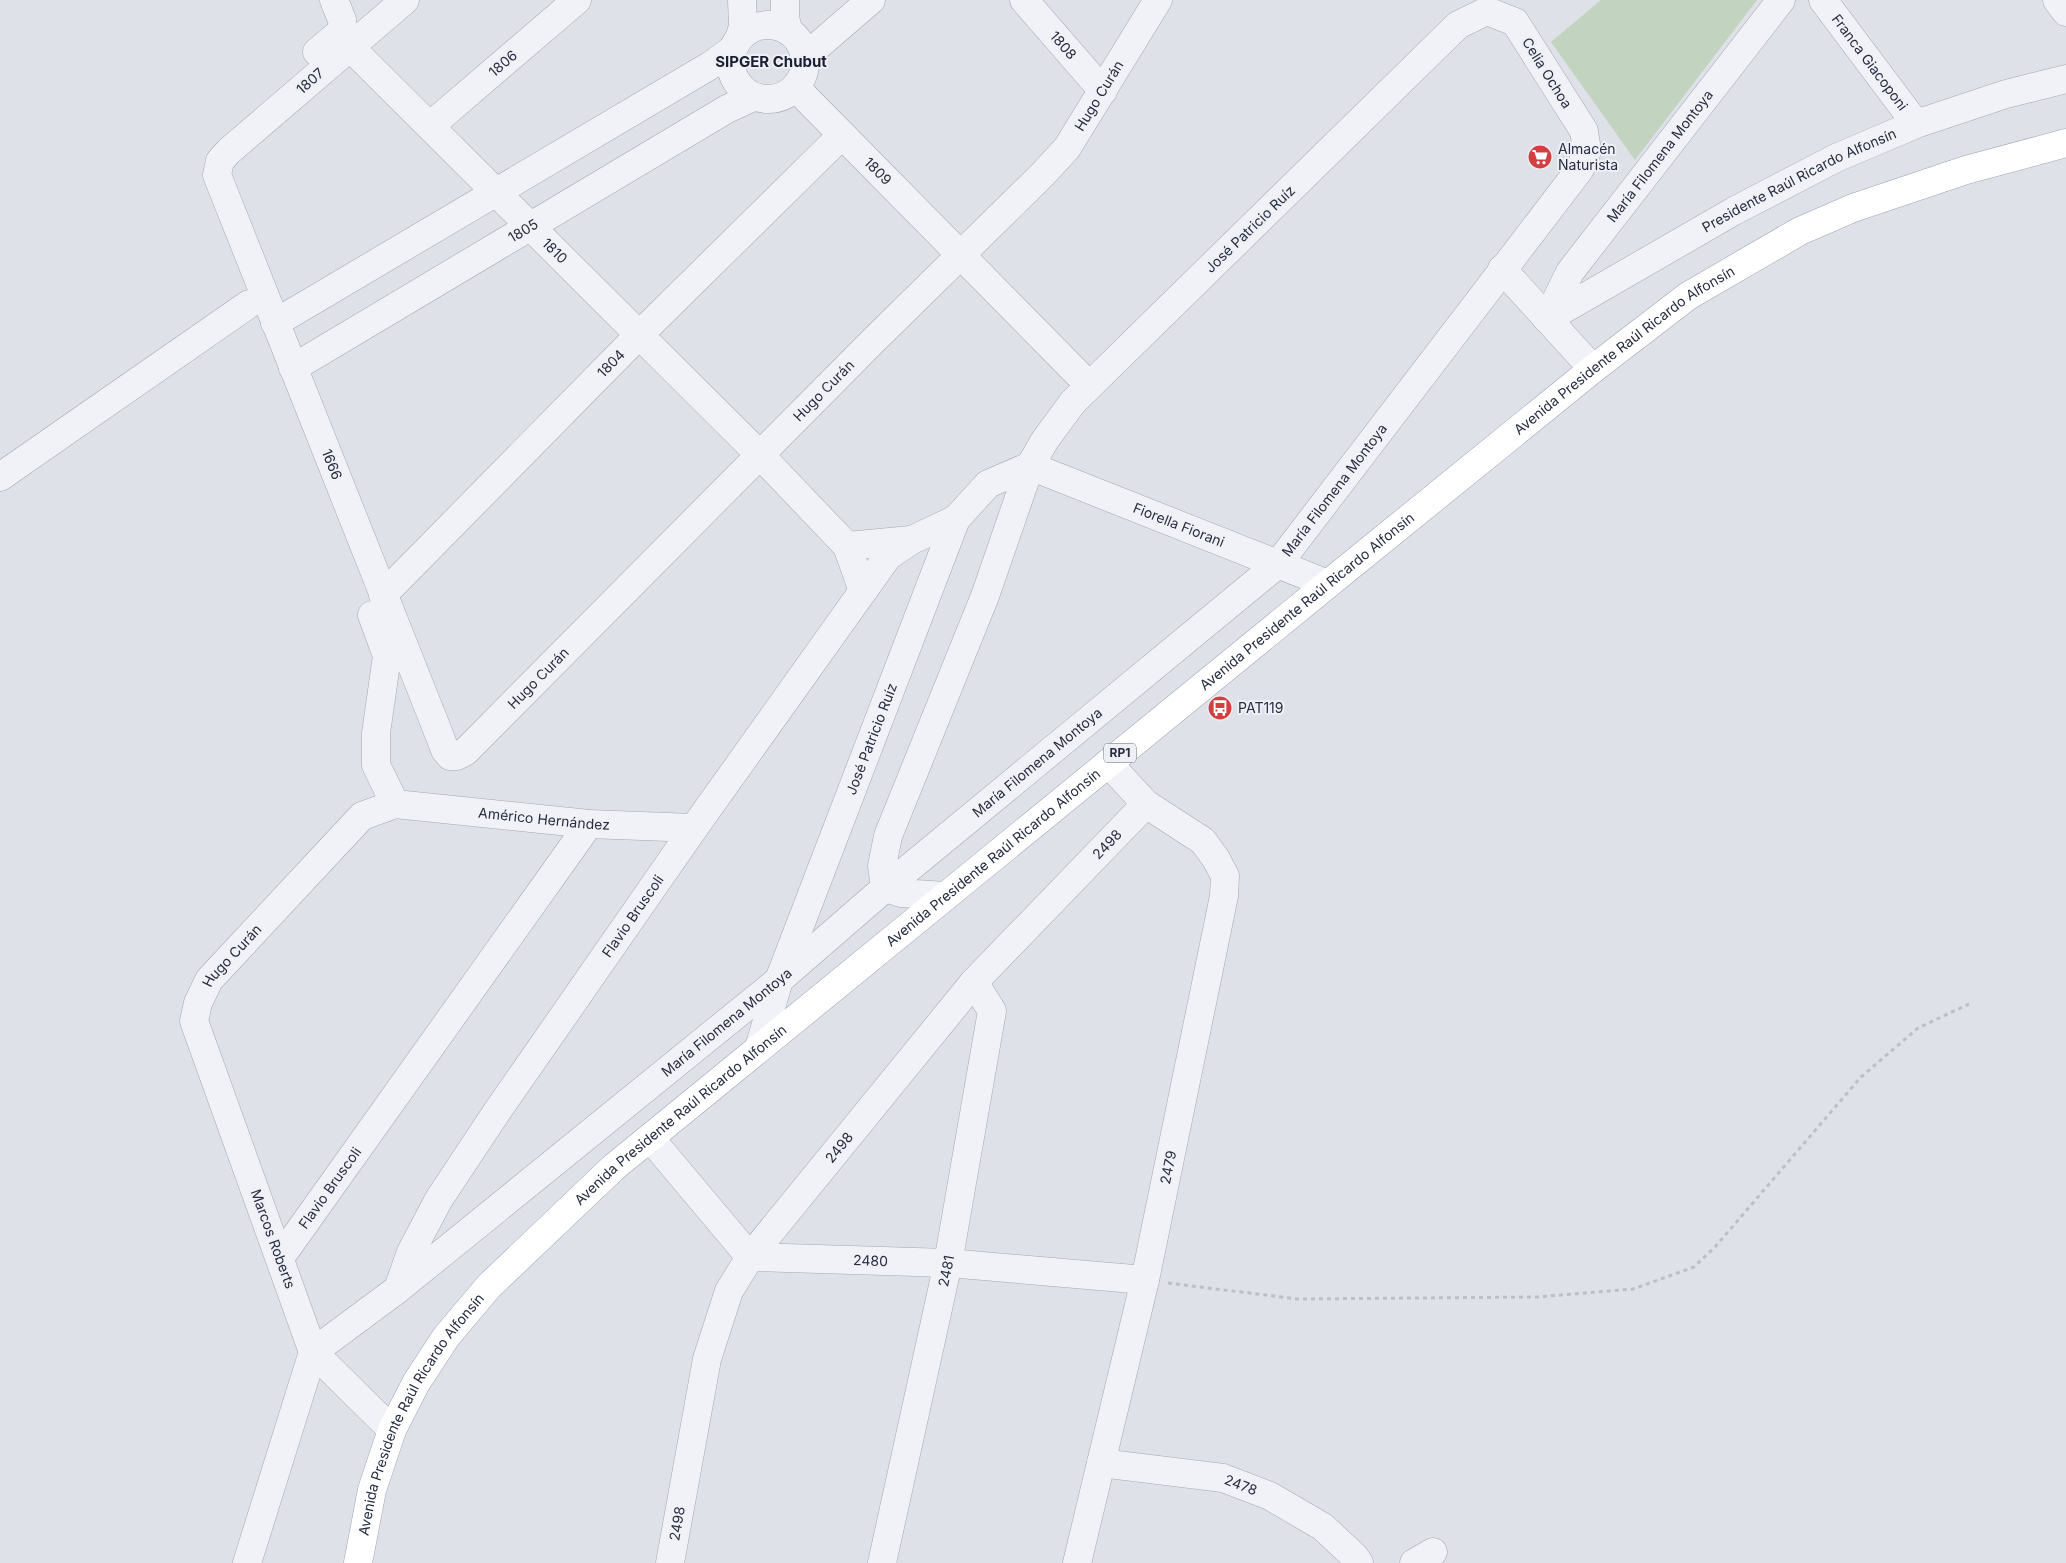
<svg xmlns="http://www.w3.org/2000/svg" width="2066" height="1563" viewBox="0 0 2066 1563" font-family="Inter,sans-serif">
<rect width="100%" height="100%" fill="#dee1e8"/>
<path fill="#c2d3bf" d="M1601,0H1757L1635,160L1551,42Z"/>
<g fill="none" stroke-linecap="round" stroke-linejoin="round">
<defs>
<g id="minor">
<path id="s1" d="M405,0L229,151L220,161L217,175L435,724L445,750L450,756H457L466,751L873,341L1043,174L1067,148L1158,0"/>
<path d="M785,0V17L788,30"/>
<path id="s2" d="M1024,0L1103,91"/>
<path id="s3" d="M1823,0L1916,124"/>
<path d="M2057,0L2066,12"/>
<circle cx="768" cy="62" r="37"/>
<path d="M740,36L743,26L742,0"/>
<path id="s4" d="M350,47L760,455L847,546"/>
<path d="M317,52L343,30L342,20L334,0"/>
<path d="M805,57L871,0"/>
<path id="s5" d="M795,87L1078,374"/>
<path id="s6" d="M430,126L577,0"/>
<path d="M1502,269L1593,369"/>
<path id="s7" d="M1547,319L1734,211L1836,158L1916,124L2006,94L2066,79"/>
<path id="s8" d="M1547,319L1570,272L1781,0"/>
<path d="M275,323L711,65L732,50"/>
<path id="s9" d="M293,368L727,109L753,97"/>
<path id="s10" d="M1030,466L1328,584"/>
<path d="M0,477L249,304"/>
<path d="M863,591L847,546L911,540"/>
<path id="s11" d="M383,595L639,335L842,135"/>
<path d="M372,615L387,656L376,733V765L395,804"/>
<path id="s12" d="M759,1048L779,980L956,519L988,484L1030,466"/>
<path id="s13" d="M650,1138L750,1257L948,1263L1145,1280"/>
<path id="s14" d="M280,1258L589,824"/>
<path id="s15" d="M398,1289L411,1252L439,1199L496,1113L694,828L888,556L912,540L956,519"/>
<path id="s16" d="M313,1352L398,1289L779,980L885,888L1278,564L1580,169L1587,151L1584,131L1515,22L1487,11L1458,25L1073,402L1045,440L1030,466L985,596L888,836L882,866L885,888L901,893L945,896"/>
<path id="s17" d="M392,1430L313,1352L194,1021L198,1003L209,980L362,816L395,804L589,824L694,828"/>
<path id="s18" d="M1101,1463L1223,1478L1270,1496L1323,1527L1355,1557L1359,1563"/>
<path d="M247,1563L313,1352"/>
<path id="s19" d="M670,1563L707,1359L729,1291L750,1257L974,982L1146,804"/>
<path id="s20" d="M882,1563L948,1263L992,1011L974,982"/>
<path id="s21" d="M1077,1563L1145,1280L1224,896L1225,876L1216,859L1203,841L1146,804L1108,763"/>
<path d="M1414,1563L1433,1552"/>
</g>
<g id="major">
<path id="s22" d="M358,1563L372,1490L392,1430L416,1383L446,1337L489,1286L614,1167L1328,584L1593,369L1688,296L1800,231L1853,208L1966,170L2066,143"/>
</g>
</defs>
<use href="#minor" stroke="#a3a7b2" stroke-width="29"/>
<use href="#major" stroke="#9da4b5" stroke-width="29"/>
<path stroke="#bcbfc7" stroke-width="3" stroke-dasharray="4 4" stroke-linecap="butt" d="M1168,1283L1297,1299L1537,1297L1633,1289L1694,1267L1715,1247L1861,1077L1918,1028L1969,1004"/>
<use href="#minor" stroke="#f1f2f7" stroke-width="28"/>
<use href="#major" stroke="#fff" stroke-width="28"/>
</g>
<defs>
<symbol id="supermarket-disc" viewBox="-11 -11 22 22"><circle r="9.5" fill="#d33e41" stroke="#eef0f6"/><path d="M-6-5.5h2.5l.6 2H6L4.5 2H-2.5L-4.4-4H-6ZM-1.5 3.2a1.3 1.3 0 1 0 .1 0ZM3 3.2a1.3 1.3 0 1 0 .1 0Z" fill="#fff"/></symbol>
<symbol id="bus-disc" viewBox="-11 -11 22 22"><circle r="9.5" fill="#d33e41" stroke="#eef0f6"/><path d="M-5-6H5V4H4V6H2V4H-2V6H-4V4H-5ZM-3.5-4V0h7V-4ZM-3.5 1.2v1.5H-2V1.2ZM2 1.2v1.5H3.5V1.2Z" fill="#fff"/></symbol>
</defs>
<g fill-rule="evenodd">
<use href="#supermarket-disc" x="1526" y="143" width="28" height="28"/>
<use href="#bus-disc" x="1206" y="694" width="28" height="28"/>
</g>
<g text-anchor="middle" stroke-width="4" stroke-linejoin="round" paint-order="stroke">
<rect fill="#eef0f6" stroke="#636877" stroke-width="1" x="1104" y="743.5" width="32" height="19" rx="4"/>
<g font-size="12" font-weight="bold" fill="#272d40">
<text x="1120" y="757">RP1</text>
</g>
<g font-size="14" fill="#272d40" stroke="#eef0f6">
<text dy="5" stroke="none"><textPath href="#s2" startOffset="60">1808</textPath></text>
<text dy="5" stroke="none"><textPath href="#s3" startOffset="78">Franca Giacoponi</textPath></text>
<text dy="5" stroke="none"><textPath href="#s6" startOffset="96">1806</textPath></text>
<text transform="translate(1547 73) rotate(58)" y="5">Celia Ochoa</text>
<text transform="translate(310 81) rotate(-41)" y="5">1807</text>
<text dy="5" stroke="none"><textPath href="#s1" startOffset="1816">Hugo Curán</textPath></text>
<text dy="5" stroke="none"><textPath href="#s8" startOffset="199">María Filomena Montoya</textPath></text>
<text dy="5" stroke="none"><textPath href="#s5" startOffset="118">1809</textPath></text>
<text dy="5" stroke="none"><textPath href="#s7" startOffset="288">Presidente Raúl Ricardo Alfonsín</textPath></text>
<text transform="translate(1250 229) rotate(-44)" y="5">José Patricio Ruíz</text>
<text dy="5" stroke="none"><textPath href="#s9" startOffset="268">1805</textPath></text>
<text dy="5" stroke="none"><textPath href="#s4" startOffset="289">1810</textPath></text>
<text dy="5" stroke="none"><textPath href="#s22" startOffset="1784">Avenida Presidente Raúl Ricardo Alfonsín</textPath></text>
<text dy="5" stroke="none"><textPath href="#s11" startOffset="325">1804</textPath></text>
<text dy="5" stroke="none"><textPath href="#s1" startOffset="1411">Hugo Curán</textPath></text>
<text dy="5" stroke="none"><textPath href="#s1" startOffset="571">1666</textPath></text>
<text dy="5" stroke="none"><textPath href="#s16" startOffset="1339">María Filomena Montoya</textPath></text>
<text dy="5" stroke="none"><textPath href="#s10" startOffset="160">Fiorella Fiorani</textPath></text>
<text dy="5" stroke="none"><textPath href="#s22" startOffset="1379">Avenida Presidente Raúl Ricardo Alfonsín</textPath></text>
<text dy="5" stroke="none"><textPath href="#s1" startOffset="1006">Hugo Curán</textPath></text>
<text dy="5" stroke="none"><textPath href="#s12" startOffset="329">José Patricio Ruíz</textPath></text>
<text dy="5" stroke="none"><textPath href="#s16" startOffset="934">María Filomena Montoya</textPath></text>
<text dy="5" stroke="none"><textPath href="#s17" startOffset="916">Américo Hernández</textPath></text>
<text dy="5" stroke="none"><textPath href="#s19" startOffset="865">2498</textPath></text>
<text dy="5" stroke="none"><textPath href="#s22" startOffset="974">Avenida Presidente Raúl Ricardo Alfonsín</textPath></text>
<text dy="5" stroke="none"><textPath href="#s15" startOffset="442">Flavio Bruscoli</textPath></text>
<text dy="5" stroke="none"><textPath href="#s17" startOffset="540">Hugo Curán</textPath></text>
<text dy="5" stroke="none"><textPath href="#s16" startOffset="529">María Filomena Montoya</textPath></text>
<text dy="5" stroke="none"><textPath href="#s22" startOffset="569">Avenida Presidente Raúl Ricardo Alfonsín</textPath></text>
<text dy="5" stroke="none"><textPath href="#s19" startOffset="460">2498</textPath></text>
<text dy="5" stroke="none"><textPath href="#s21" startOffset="406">2479</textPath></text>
<text dy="5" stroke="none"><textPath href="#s14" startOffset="86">Flavio Bruscoli</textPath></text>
<text transform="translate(273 1239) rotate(70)" y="5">Marcos Roberts</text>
<text dy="5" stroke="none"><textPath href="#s13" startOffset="276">2480</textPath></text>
<text dy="5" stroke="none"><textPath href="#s20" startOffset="299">2481</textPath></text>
<text dy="5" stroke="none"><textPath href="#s22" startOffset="164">Avenida Presidente Raúl Ricardo Alfonsín</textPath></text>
<text dy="5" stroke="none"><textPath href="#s18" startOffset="142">2478</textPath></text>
<text dy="5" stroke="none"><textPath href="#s19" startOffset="40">2498</textPath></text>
</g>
<g font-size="14" fill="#272d40" stroke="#eef0f6" text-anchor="start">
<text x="1558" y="154">Almacén<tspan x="1558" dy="16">Naturista</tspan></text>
<text x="1238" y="713">PAT119</text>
</g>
<g font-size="15" font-weight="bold" fill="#191e31" stroke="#eef0f6">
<text x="771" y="67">SIPGER Chubut</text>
</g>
</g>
</svg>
